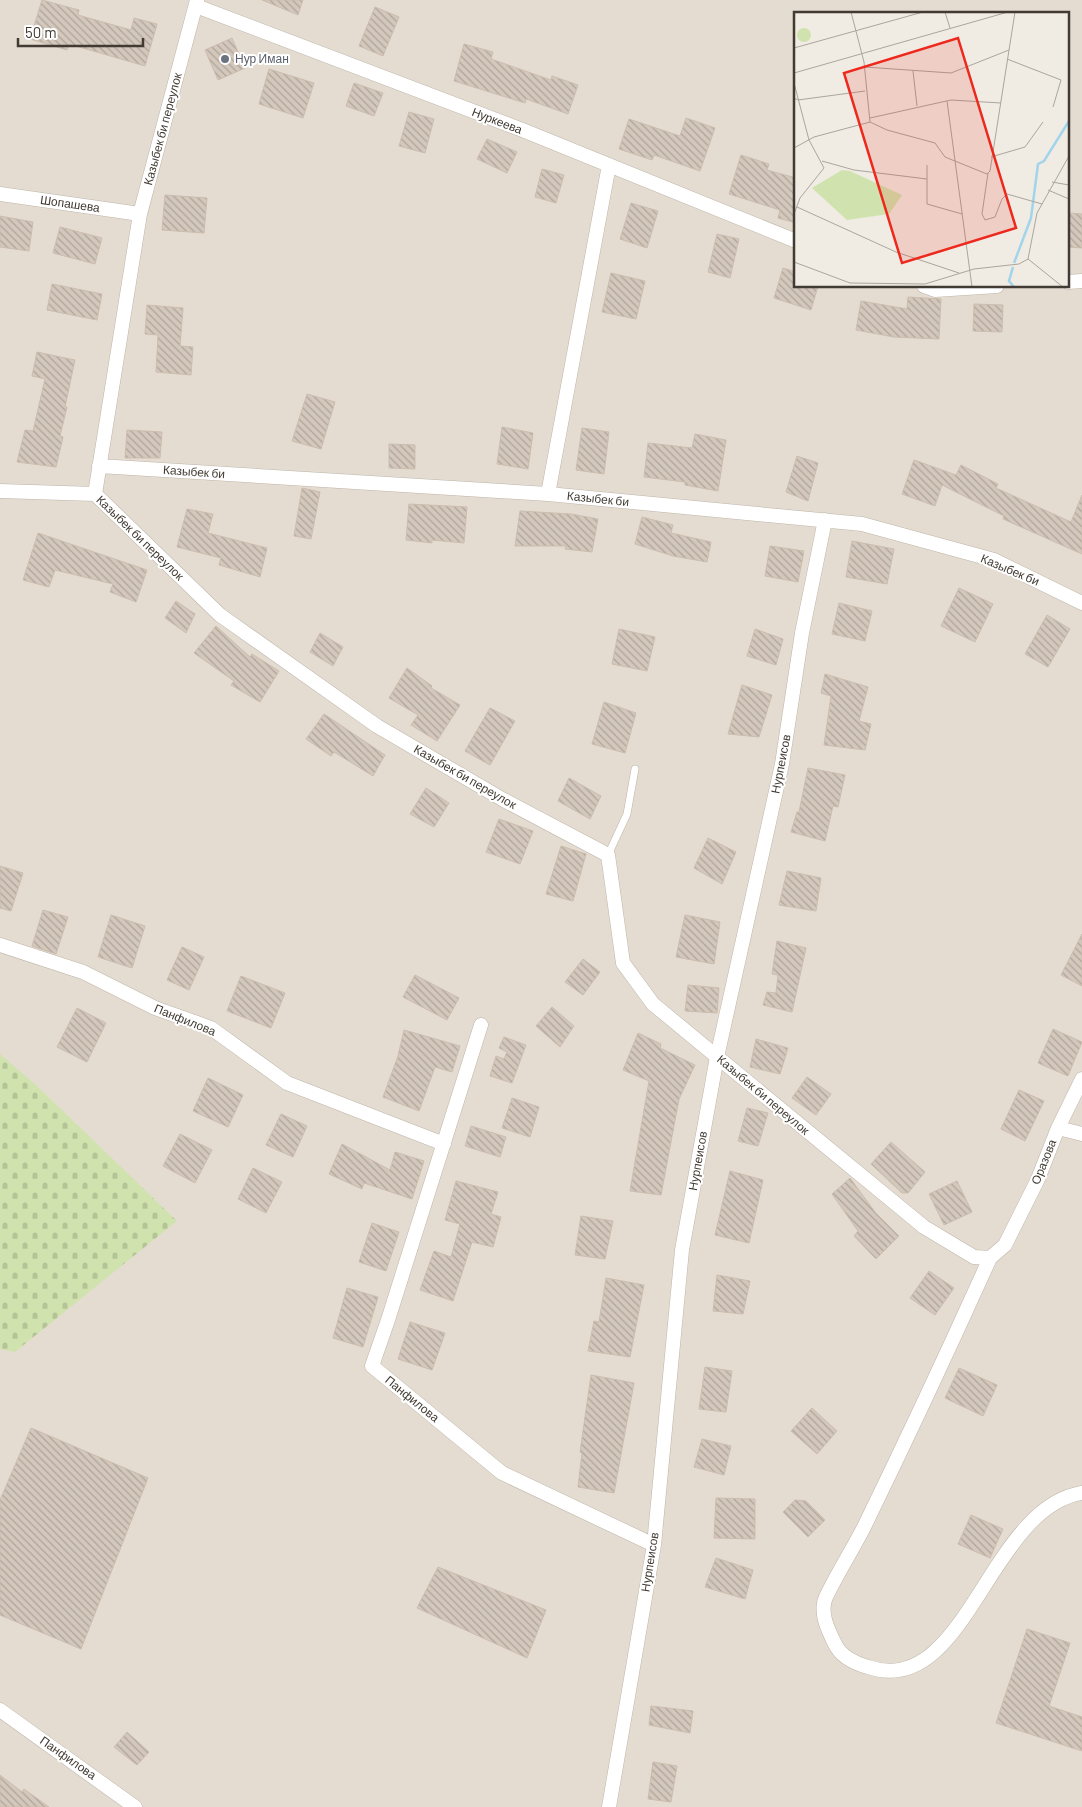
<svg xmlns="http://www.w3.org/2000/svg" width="1082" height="1807" viewBox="0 0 1082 1807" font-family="Barlow,sans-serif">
<defs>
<pattern id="cemetery-stones" width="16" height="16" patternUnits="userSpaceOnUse" patternTransform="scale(1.25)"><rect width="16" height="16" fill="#d0e3ae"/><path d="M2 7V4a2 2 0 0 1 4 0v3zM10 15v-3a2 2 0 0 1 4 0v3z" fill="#b4c496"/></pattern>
<pattern id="building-back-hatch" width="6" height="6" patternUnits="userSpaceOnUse" patternTransform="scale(1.25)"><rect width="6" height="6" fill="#d4c8bc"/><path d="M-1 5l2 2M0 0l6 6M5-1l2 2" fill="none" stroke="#aea49a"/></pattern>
</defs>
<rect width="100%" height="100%" fill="#f0ebe3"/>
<path fill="#e4dcd1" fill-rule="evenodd" d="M0,0H1082V1807H0ZM796,14H1068V286H796Z"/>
<path fill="url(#cemetery-stones)" d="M0,1054L36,1085L177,1221L15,1352L0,1349Z"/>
<path fill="url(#building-back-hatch)" stroke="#ccbdad" d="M42,0L79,10L78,15L131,30L134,18L157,24L145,66L69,44L67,50L30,39Z
M262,0H303L298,15Z
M375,7L399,17L383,56L359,46Z
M232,38L245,68L218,80L205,50Z
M464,44L493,52L491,59L551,80L552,76L578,85L568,114L526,99L525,103L454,81Z
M269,69L314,83L303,118L259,104Z
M354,83L383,93L374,116L346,106Z
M409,112L434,119L425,153L399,146Z
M686,118L715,128L700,171L654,155L652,160L619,149L629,119L680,136Z
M487,139L517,152L507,173L477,159Z
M741,155L769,164L767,170L796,178V223L778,218L780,210L729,194Z
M542,169L564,175L556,203L535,197Z
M165,195L207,198L204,233L162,230Z
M631,203L658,211L647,248L620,239Z
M1069,213L1082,214V248L1068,247Z
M0,216L33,222L29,251L0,247Z
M60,227L102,238L95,264L53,253Z
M717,234L739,239L730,278L708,272Z
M783,268L796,272V286H818L811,310L774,298Z
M611,273L645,281L636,319L602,312Z
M52,284L102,294L97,320L47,310Z
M908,297L941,299L939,339L894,337L856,330L861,301L907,309Z
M974,304L1003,305L1002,332L973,331Z
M147,305L183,308L180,346L193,347L191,375L156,372L158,335L145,334Z
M37,352L75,360L65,407H67L60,436L63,437L56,467L17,462L25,430L33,431L45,379L32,376Z
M307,394L335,402L321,449L292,441Z
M502,427L533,433L528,469L497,464Z
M582,428L609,432L604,474L576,470Z
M127,430L162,432L160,458H125Z
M695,434L726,440L718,491L685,485V482L644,477L648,443L692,448Z
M389,444L415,445V469L389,468Z
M797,456L818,463L808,501L786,492Z
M914,460L956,475L961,465L998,484L996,488L1071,522L1082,495V554L1003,519L1004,516L942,485L935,506L902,494Z
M302,488L320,492L311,539L294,536Z
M409,504L467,507L464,543L432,540V543L406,540Z
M187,509L213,514L208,533L267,548L260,577L219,565L221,558L177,547Z
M520,511L571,514L598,519L592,552L565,549L566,546H515Z
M642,517L673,525L671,533L711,542L707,562L673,556L635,544Z
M38,533L147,570L136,602L110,592L113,584L55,570L49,587L23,580Z
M852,541L894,549L887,584L846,577Z
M770,546L804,551L798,582L765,576Z
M959,588L993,604L975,642L941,626Z
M176,601L195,614L186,633L165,618Z
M839,603L872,611L865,641L832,634Z
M1047,615L1070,629L1048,667L1025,654Z
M216,626L250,657L252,654L279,671L260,702L231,685L234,681L194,653Z
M619,629L655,637L647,671L612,664Z
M755,629L783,639L776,665L747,656Z
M320,633L343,647L333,666L310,652Z
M407,668L432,686L431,688L460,705L437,741L411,725L418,715L389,698Z
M825,674L868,687L859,721L871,724L865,750L824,745L831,696L821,693Z
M742,685L772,695L759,737L728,734Z
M604,702L636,713L625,753L592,744Z
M490,708L515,721L490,765L465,751Z
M324,714L385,755L373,776L334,752L331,756L306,739Z
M808,768L845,775L838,807L833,806L825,841L791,832L797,812H799Z
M569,778L601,796L590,819L558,801Z
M426,788L449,803L434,827L410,814Z
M499,819L533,831L520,864L486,852Z
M708,838L736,852L722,884L694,868Z
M561,846L586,854L573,901L546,894Z
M0,866L23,873L11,911L0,908Z
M787,871L821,878L816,911L779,905Z
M43,910L68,917L56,954L32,946Z
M111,915L145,926L132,968L98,957Z
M685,915L720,922L714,964L676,957Z
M1082,934V986L1061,975Z
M777,941L806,948L792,1012L763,1005L767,992L776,993L778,975L772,974Z
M182,947L204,957L189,990L167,980Z
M583,959L600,972L583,995L565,982Z
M415,975L459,998L447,1020L403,997Z
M241,976L285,993L271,1028L227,1011Z
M688,985L719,988L717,1013L685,1011Z
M552,1007L574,1026L560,1047L536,1026Z
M77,1008L106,1023L87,1062L57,1047Z
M1053,1029L1082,1042L1068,1076L1038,1063Z
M404,1030L460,1046L452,1072L435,1067L419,1111L383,1097L398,1056Z
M638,1033L661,1044L660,1048L695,1065L679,1099L661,1195L630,1191L649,1081L623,1070Z
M504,1037L526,1045L512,1083L490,1076L496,1056L504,1059L507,1052L499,1048Z
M756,1039L788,1048L780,1074L750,1067Z
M807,1077L831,1094L816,1115L792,1098Z
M208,1078L243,1095L228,1127L193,1111Z
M1019,1090L1044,1101L1025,1141L1001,1129Z
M512,1098L539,1107L530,1137L502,1128Z
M747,1108L768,1113L758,1146L738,1141Z
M281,1114L307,1126L293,1157L266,1145Z
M471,1126L506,1137L500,1157L465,1146Z
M180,1134L212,1150L195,1183L163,1166Z
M891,1142L925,1172L908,1193H902L871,1164Z
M342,1144L390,1170L395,1152L424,1161L412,1199L364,1183L362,1189L329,1174Z
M253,1168L282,1182L266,1213L238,1199Z
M730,1171L763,1180L749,1243L715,1235Z
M850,1178L875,1212L899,1236L876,1259L854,1236L858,1231L832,1194Z
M456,1181L498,1192L491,1214L501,1217L493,1247L472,1242L453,1301L420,1290L434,1251L451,1257L460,1224L445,1220Z
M957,1181L972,1212L944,1225L929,1194Z
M581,1216L613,1221L605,1259L575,1255Z
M372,1223L399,1232L386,1271L359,1262Z
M929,1271L954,1288L935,1315L910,1298Z
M717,1275L750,1281L743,1314L713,1311Z
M606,1278L644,1285L630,1357L588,1351L594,1321L599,1322Z
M347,1288L378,1297L363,1347L333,1338Z
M410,1322L445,1333L432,1370L398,1359Z
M705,1367L732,1371L726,1412L699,1409Z
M959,1368L997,1385L983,1416L945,1398Z
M591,1375L634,1383L614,1493L578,1487L582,1453L580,1452Z
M812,1408L837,1431L817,1454L791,1431Z
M31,1428L148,1478L81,1649L0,1615V1500Z
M702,1439L731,1446L724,1475L694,1467Z
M716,1498L755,1499V1539L714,1538Z
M795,1500L806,1501L825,1520L808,1537L783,1512Z
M971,1515L1003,1529L990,1558L958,1544Z
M716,1558L753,1570L745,1599L705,1587Z
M438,1567L546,1610L527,1658L417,1608Z
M1027,1629L1070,1643L1049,1706L1082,1717V1751L996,1723Z
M651,1706L693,1711L690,1733L649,1725Z
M127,1732L149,1752L137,1765L114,1747Z
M653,1762L677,1766L671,1802L648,1799Z
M0,1775L22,1792L24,1789L49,1807H0Z"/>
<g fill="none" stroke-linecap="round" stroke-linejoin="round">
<defs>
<path id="service" d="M608,855L627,814L635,769"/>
<path id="minor" d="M197,0L140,214L95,494L220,615L377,726L502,799L608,855L623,963L653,1004L924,1227L974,1257L990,1258L1005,1245L1038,1179L1058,1128L1082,1079
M196,6L520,129L796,241
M0,194L140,214
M1068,282L1082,281
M924,286L935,290L997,286
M99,466L548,494L862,524L994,560L1082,603
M0,491L95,494
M548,494L609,165
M0,945L83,972L155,1008L211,1028L287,1083L444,1144
M481,1025L388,1320L372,1366L502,1473L654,1545
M1058,1128L1082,1134
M990,1258C949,1349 907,1439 863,1529C851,1552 837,1574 826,1597C819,1612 828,1630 835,1644C841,1657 854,1663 868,1667C966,1700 988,1508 1082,1493
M0,1710L135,1807
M609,1807L654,1545L682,1250L717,1057L782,764L802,633L825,520"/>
</defs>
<use href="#service" stroke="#beb5a9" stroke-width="8"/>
<use href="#minor" stroke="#beb5a9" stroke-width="15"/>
<use href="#service" stroke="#fff" stroke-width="7"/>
<use href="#minor" stroke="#fff" stroke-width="14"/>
</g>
<circle fill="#6b7280" stroke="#fff" stroke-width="2" cx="225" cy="59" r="5"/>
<g text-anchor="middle" stroke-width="4" stroke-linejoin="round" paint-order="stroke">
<g font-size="12" fill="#5b616d" stroke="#fff" text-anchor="start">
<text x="235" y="63">Нур Иман</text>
</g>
<g font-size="12" fill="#423b34" stroke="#fff">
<text transform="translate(497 121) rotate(21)" y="4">Нуркеева</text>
<text transform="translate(163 129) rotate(-75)" y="4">Казыбек би переулок</text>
<text transform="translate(70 204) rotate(8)" y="4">Шопашева</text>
<text transform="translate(194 472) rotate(4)" y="4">Казыбек би</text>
<text transform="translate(598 499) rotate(6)" y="4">Казыбек би</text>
<text transform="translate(140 538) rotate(44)" y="4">Казыбек би переулок</text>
<text transform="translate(1010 570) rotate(23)" y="4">Казыбек би</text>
<text transform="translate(781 764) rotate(-79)" y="4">Нурпеисов</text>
<text transform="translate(465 777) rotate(30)" y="4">Казыбек би переулок</text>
<text transform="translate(185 1020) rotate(22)" y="4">Панфилова</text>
<text transform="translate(763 1095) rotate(40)" y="4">Казыбек би переулок</text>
<text transform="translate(698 1161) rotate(-80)" y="4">Нурпеисов</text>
<text transform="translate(1044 1162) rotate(-68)" y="4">Оразова</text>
<text transform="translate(412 1399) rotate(39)" y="4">Панфилова</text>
<text transform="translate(650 1562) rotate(-81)" y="4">Нурпеисов</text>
<text transform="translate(68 1758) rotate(35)" y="4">Панфилова</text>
</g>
</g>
<g transform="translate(794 12)">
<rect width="275" height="275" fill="#f0ebe3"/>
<path d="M48,158L56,159L108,183L95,202L53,208L18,176Z" fill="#d0e3ae"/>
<path d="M3 23a7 7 0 1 1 14 0a7 7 0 1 1-14 0Z" fill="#d0e3ae"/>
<path fill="none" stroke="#a2d4eb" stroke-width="2.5" d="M220,251L237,206L244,152L250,149L275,109M219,255L215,269L220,275"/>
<path fill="none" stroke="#aaa59d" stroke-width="1" d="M57,0L70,50L76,110L93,118L141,131L151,145L193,162L196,159L221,0M151,0L156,16M0,36L129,0M213,47L267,68L259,95M71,55L157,61L215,38M119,59L123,94M0,61L214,0M0,71L15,128L30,156L6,186L0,202M0,86L4,88L71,79M153,89L178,275M76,106L157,88L207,91M0,136L20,125L76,110M197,145L231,135L249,110M28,149L60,158L133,167M133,153V192L168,202M194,161L188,202L191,208L201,205L208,187L213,182L248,192M258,170L275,173M254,178L275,187M3,195L102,240L165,261M234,247L243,201L275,144M234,247L269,275M0,250L56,271L131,272L180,257L225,252L234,247"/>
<path fill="#ed281d" fill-opacity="0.15" stroke="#ed281d" stroke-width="2.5" d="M164,26L222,216L108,251L50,61Z"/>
<rect width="275" height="275" fill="none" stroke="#423b34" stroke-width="2.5"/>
</g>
<path d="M18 38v8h125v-8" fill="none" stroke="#423b34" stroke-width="2.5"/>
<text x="25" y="38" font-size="15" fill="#423b34" stroke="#ffffff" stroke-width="4" paint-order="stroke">50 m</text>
</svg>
